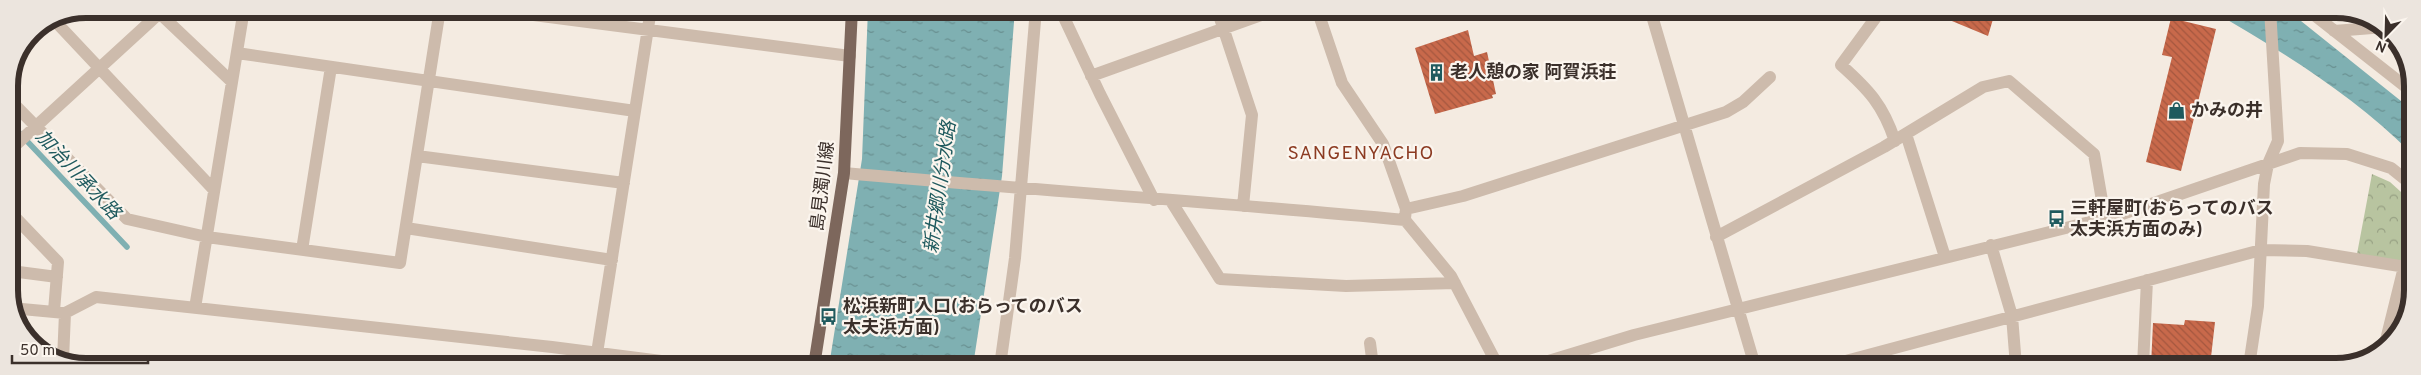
<svg xmlns="http://www.w3.org/2000/svg" width="2421" height="375" viewBox="0 0 2421 375" font-family="Overpass,'Noto Sans JP',sans-serif">
<defs>
<pattern id="park-crowns" width="20" height="18" patternUnits="userSpaceOnUse" patternTransform="scale(1.25)"><rect width="20" height="18" fill="#b8c4a0"/><path d="M2 6a3 3 0 1 1 6 0M12 15a3 3 0 1 1 6 0" fill="none" stroke="#97a083"/></pattern>
<pattern id="water-ripples" width="26" height="14" patternUnits="userSpaceOnUse" patternTransform="scale(1.25)"><rect width="26" height="14" fill="#7fb0b2"/><path d="M2 4q2-2 4 0t4 0M15 11q2-2 4 0t4 0" fill="none" stroke="#699091"/></pattern>
<pattern id="building-back-hatch" width="6" height="6" patternUnits="userSpaceOnUse" patternTransform="scale(1.25)"><rect width="6" height="6" fill="#c8694b"/><path d="M-1 5l2 2M0 0l6 6M5-1l2 2" fill="none" stroke="#a4573f"/></pattern>
</defs>
<rect width="100%" height="100%" fill="#f4ebe1"/>
<path fill="url(#park-crowns)" d="M2372,174L2390,182L2411,201V263L2357,254Z"/>
<path fill="url(#water-ripples)" d="M868,9H1015L1002,176L973,366H829L862,159Z
M2209,9H2286L2411,109V153C2352,94 2281,51 2209,9Z"/>
<g fill="none" stroke-linecap="round" stroke-linejoin="round">
<path stroke="#7fb0b2" stroke-width="5.5" d="M9,122L127,247"/>
</g>
<path fill="url(#building-back-hatch)" d="M1923,9H1996L1988,36Z
M2171,18L2216,29L2181,171L2146,162L2172,57L2162,55Z
M1468,30L1474,56L1487,52L1496,94L1492,95L1493,98L1435,114L1415,48Z
M2185,320L2215,322L2210,366H2151L2153,323L2184,325Z"/>
<g fill="none" stroke-linecap="round" stroke-linejoin="round">
<path stroke="#cdbbac" stroke-width="12" d="M155,9L232,82
M487,9L850,56
M1060,9L1100,94L1154,200
M1217,9L1252,115L1243,206
M1317,9L1342,83L1383,144L1406,209L1405,218
M1650,9L1755,366
M1882,9L1841,65C1869,90 1883,105 1895,141
M2313,9V14L2411,91
M55,21L214,190
M2334,31L2385,27
M237,53L635,111
M1091,76L1278,9
M9,99L127,219L207,237L400,263L440,9
M1906,134L1945,257
M9,151L164,9
M417,156L624,183
M844,173C1031,190 1218,202 1405,220L1451,276L1498,366
M1171,201L1220,279L1346,286L1455,283
M1406,209L1463,196L1726,112L1743,102L1770,77
M10,212L58,262L54,311
M406,228L612,260
M1716,237L1884,147L1983,87L2009,81L2094,154L2105,218
M1991,245L2012,316L2016,366
M302,250L331,67
M11,271L57,277
M11,308L65,313L96,297L552,347L700,366
M195,308L244,9
M1370,343L1373,366
M2384,348L2404,267
M597,353L651,9
M63,360L65,313
M1000,366L1015,258L1036,9
M1532,366L1634,335L2122,214L2300,153L2347,154L2391,168L2411,184
M1827,366L2261,250L2307,251L2412,268
M2143,366L2147,280
M2249,366L2258,306L2264,184L2268,164L2278,141L2270,9"/>
<path stroke="#7d675c" stroke-width="12" d="M814,366L844,173L852,9"/>
</g>
<defs>
<symbol id="building-bare" viewBox="-9 -9 18 18"><path d="M-4-6H4V6H1V3H-1V6H-4ZM-2.5-4.3h1.7v1.8h-1.7ZM.8-4.3h1.7v1.8H.8ZM-2.5-1h1.7V.8h-1.7ZM.8-1h1.7V.8H.8Z" fill="#1f5a5e" stroke="#fbf5ee" stroke-width="2.5" paint-order="stroke"/></symbol>
<symbol id="shop-bare" viewBox="-9 -9 18 18"><path d="M-5-2.5h2.3a2.7 3.5 0 0 1 5.4 0H5L5.5 6h-11ZM-1.5-2.5h3a1.5 2.3 0 0 0-3 0Z" fill="#1f5a5e" stroke="#fbf5ee" stroke-width="2.5" paint-order="stroke"/></symbol>
<symbol id="bus-bare" viewBox="-9 -9 18 18"><path d="M-5-6H5V4H4V6H2V4H-2V6H-4V4H-5ZM-3.5-4V0h7V-4ZM-3.5 1.2v1.5H-2V1.2ZM2 1.2v1.5H3.5V1.2Z" fill="#1f5a5e" stroke="#fbf5ee" stroke-width="2.5" paint-order="stroke"/></symbol>
</defs>
<g fill-rule="evenodd">
<use href="#building-bare" x="1424" y="60" width="25" height="25"/>
<use href="#shop-bare" x="2164" y="98" width="25" height="25"/>
<use href="#bus-bare" x="2044" y="206" width="25" height="25"/>
<use href="#bus-bare" x="816" y="304" width="25" height="25"/>
</g>
<g text-anchor="middle" stroke-width="4.5" stroke-linejoin="round" paint-order="stroke">
<g font-size="18" font-weight="bold" fill="#3b302b" stroke="#fbf5ee" text-anchor="start">
<text x="1450" y="78">老人憩の家 阿賀浜荘</text>
<text x="2191" y="116">かみの井</text>
<text x="2070" y="214">三軒屋町(おらってのバス<tspan x="2070" dy="21">太夫浜方面のみ)</tspan></text>
<text x="843" y="312">松浜新町入口(おらってのバス<tspan x="843" dy="21">太夫浜方面)</tspan></text>
</g>
<g font-size="18" fill="#3b302b" stroke="#fbf5ee">
<text transform="translate(822 186) rotate(-83)" y="6">島見濁川線</text>
</g>
<g font-size="19" letter-spacing="1" fill="#8c3b22" stroke="#fbf5ee">
<text x="1361" y="159">SANGENYACHO</text>
</g>
<g font-size="19" font-style="italic" fill="#1f5a5e" stroke="#fbf5ee">
<text transform="translate(79 174) rotate(47)" y="7">加治川承水路</text>
<text transform="translate(939 187) rotate(-82)" y="7">新井郷川分水路</text>
</g>
</g>
<path d="M0 0H2421V375H0ZM86 18H2336A68 68 0 0 1 2404 86V290A68 68 0 0 1 2336 358H86A68 68 0 0 1 18 290V86A68 68 0 0 1 86 18Z" fill="#ece5de" fill-rule="evenodd"/>
<path fill="none" stroke="#3b302b" stroke-width="6" d="M86 18H2336A68 68 0 0 1 2404 86V290A68 68 0 0 1 2336 358H86A68 68 0 0 1 18 290V86A68 68 0 0 1 86 18Z"/>
<g transform="translate(2386 35) rotate(203)" stroke="#fbf5ee" stroke-width="4" paint-order="stroke">
<path d="M0-4L9 19L0 12L-9 19Z" fill="#3b302b"/>
<text y="-8" font-size="14" font-weight="bold" text-anchor="middle" fill="#3b302b">N</text>
</g>
<path d="M12 355v8h136v-8" fill="none" stroke="#3b302b" stroke-width="2.5"/>
<text x="20" y="355" font-size="15" fill="#3b302b" stroke="#fbf5ee" stroke-width="4" paint-order="stroke">50 m</text>
</svg>
